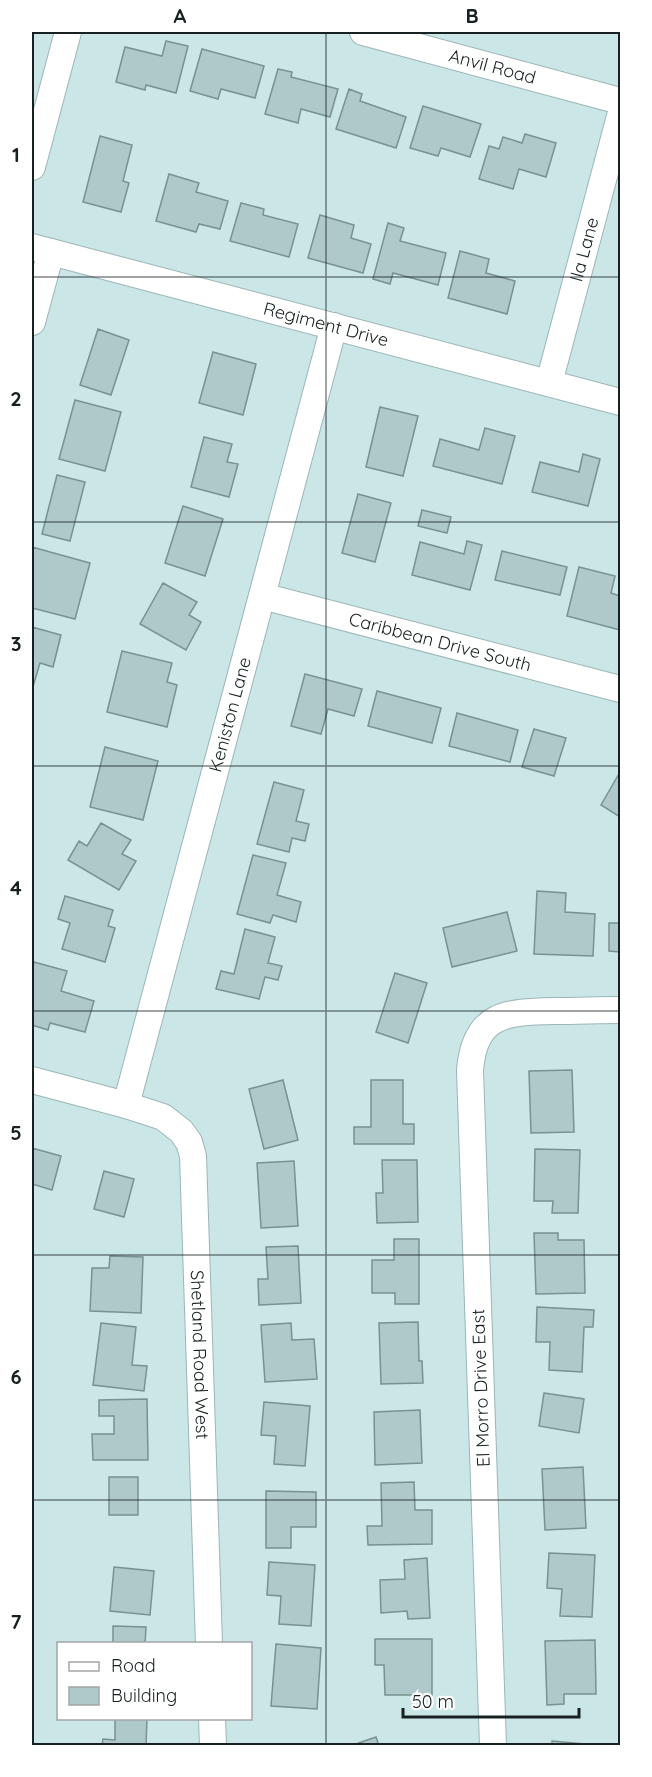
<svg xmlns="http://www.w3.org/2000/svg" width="652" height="1777" viewBox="0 0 652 1777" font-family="Quicksand,sans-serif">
<rect width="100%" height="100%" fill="#cbe6e7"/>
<path fill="#afc9ca" stroke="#789191" stroke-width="1.5" d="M166,41L188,46L176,93L146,85L145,90L116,82L125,47L162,56Z
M202,49L264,66L255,98L221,89L218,99L190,91Z
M278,69L292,72L291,77L338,89L330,117L301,109L298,123L265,114Z
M349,89L362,94L360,101L406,117L396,148L336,129Z
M423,106L481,124L470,157L441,148L438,156L410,148Z
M525,134L556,143L546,177L519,169L513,189L479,179L489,146L499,149L503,137L522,143Z
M100,136L132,145L123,181L129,183L121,212L83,202Z
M169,174L199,183L196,192L228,201L220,229L199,224L196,232L156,221Z
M241,203L264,209L263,215L298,224L289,257L230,241Z
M320,215L354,225L351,238L371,244L363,273L308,258Z
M388,223L404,228L400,241L446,253L438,285L393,273L390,284L373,279Z
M460,251L489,259L486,273L515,281L507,314L448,298Z
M98,329L129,340L111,395L80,385Z
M213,352L256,364L243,415L199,403Z
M75,400L121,412L105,471L59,459Z
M380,407L418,416L403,476L366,467Z
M485,428L515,436L502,484L433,466L440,439L479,450Z
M204,437L232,444L227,462L238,464L229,497L191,487Z
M583,454L600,459L588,506L532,492L540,462L579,472Z
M57,475L85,482L70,541L42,534Z
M358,494L391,503L375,562L342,553Z
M183,506L223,519L205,576L165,563Z
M422,510L451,517L447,533L418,526Z
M467,541L482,545L470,590L412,575L420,542L464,554Z
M32,547L90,563L75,619L32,608Z
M502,551L567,567L560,595L495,580Z
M579,567L615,576L611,593L620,596V630L567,616Z
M163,583L197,602L189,615L201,622L186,650L140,624Z
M32,627L61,635L53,667L40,663L32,690Z
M122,651L172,663L167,682L177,685L167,727L107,712Z
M305,674L362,689L354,716L328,709L321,734L291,726Z
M377,691L441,708L432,743L368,726Z
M457,713L518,730L510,762L449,746Z
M534,729L566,738L554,776L522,767Z
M105,747L158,761L143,820L90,807Z
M620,772V817L601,805Z
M274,782L304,790L296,821L309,824L305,841L292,838L289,852L257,844Z
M101,823L131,840L122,854L136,861L119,890L68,860L79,841L87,846Z
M253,855L286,863L277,895L301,902L296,922L273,915L270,923L237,914Z
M537,891L566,893L565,912L595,914L593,956L534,954Z
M65,896L113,910L108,926L115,928L105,962L62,949L70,923L58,919Z
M507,912L517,951L452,967L443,928Z
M609,923H620V952L609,951Z
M245,929L275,937L268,963L282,966L278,980L265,977L259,999L216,989L221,971L234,974Z
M34,962L67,971L61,991L94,1001L85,1032L50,1023L48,1030L32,1025V970Z
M395,973L427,983L408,1043L376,1032Z
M572,1070L574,1132L531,1133L529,1071Z
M283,1080L298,1140L264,1149L249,1089Z
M371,1080H403V1124H414V1144H354V1127H371Z
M32,1148L61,1156L52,1190L32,1184Z
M535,1149L580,1150L578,1213H552L553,1201H534Z
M382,1160H417L418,1222L377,1223L376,1193H383Z
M294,1161L298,1226L261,1228L257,1163Z
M104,1171L134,1179L124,1217L94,1209Z
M534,1233H558V1240H584L585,1293L536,1294Z
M394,1239H419V1304H395V1293H372V1260H394Z
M298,1246L301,1303L259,1305L258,1279H268L266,1247Z
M110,1256L143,1257L141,1313L90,1311L92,1268H109Z
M537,1307L594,1310L593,1327H584L582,1372L549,1370L550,1342H536Z
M418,1322L419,1361H422L423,1383L381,1384L379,1323Z
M101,1323L136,1327L132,1365L147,1366L144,1391L93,1385Z
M291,1323L292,1340L314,1339L317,1379L265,1382L261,1325Z
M544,1393L584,1399L579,1433L539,1426Z
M147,1399L148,1460H93L92,1434H114V1416H99V1400Z
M264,1402L310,1406L305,1466L274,1464L276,1436L261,1435Z
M420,1410L422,1463L375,1465L374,1412Z
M583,1467L586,1528L545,1530L542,1469Z
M109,1477H138V1515H109Z
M414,1482L415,1510H432V1544L368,1545L367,1526H382L381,1483Z
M266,1491L316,1492V1527H291V1548H266Z
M549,1553L595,1555L592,1617L560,1616L562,1589L547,1588Z
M427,1558L430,1618L408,1619L407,1611L381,1613L380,1580L405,1579L404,1560Z
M269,1562L315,1565L311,1626L279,1624L281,1596L267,1595Z
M114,1567L154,1571L150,1615L110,1611Z
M113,1626L146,1627L145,1644H113Z
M375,1639H432V1695H385L384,1665H375Z
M595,1640L596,1694H564V1704L547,1705L545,1641Z
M276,1644L321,1648L317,1709L271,1706Z
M115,1718H147L146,1746H102L103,1739L115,1740Z
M376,1737L379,1746L353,1745Z
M552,1741L607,1746H552Z"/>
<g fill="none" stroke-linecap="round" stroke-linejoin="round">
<defs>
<g id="minor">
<path id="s1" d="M363,32L620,101"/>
<path d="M32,167L68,32"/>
<path id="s2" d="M32,247L620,402"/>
<path d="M32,322L51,252"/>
<path id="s3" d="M549,383L620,116"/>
<path id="s4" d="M262,596L620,689"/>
<path id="s5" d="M32,1080L126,1105L163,1117L181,1131L189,1142L193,1156L209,1644"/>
<path id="s6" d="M126,1105L334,326"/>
<path d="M212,1718L213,1746"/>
<path d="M493,1746L470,1070C475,1013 506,1012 555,1011C577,1011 599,1010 620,1010"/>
</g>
</defs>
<use href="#minor" stroke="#9cb6b7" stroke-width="28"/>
<use href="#minor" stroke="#fff" stroke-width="26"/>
</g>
<path fill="none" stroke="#182122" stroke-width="1.5" stroke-opacity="0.55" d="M326,32V1746M32,277H620M32,522H620M32,766H620M32,1011H620M32,1255H620M32,1500H620"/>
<g text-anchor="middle" stroke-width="4.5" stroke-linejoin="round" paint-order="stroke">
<g font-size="18" fill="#182122" stroke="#fff">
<text dy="6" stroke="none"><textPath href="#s1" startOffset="134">Anvil Road</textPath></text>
<text dy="6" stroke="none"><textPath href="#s3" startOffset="138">Ila Lane</textPath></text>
<text dy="6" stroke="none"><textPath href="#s2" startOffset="304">Regiment Drive</textPath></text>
<text dy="6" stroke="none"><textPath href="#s4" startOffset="184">Caribbean Drive South</textPath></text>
<text dy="6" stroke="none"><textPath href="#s6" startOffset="404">Keniston Lane</textPath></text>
<text dy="6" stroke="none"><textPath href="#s5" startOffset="386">Shetland Road West</textPath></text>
<text transform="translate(481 1388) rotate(-92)" y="6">El Morro Drive East</text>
</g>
</g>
<rect width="652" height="1777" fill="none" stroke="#ffffff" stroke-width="66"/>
<rect x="57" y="1642" width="195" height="78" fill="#ffffff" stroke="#a3a6a7" stroke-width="1.5"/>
<rect x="69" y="1662" width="30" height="9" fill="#ffffff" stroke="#a3a6a7" stroke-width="1.5"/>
<text x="111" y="1672" font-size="18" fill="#182122">Road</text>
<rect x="69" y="1687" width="30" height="18" fill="#afc9ca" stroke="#a3a6a7" stroke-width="1.5"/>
<text x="111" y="1702" font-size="18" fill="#182122">Building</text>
<path d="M403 1708v9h176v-9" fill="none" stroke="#182122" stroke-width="3"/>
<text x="412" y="1708" font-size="18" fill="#182122" stroke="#ffffff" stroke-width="4.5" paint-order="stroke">50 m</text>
<rect x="33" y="33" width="586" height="1711" fill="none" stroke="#182122" stroke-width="2"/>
<g font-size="20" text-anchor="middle" font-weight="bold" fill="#182122">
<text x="180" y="23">A</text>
<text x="472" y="23">B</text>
<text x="16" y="162">1</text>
<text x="16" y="406">2</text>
<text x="16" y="651">3</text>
<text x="16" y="895">4</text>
<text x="16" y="1140">5</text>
<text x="16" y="1384">6</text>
<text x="16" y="1629">7</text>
</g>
</svg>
